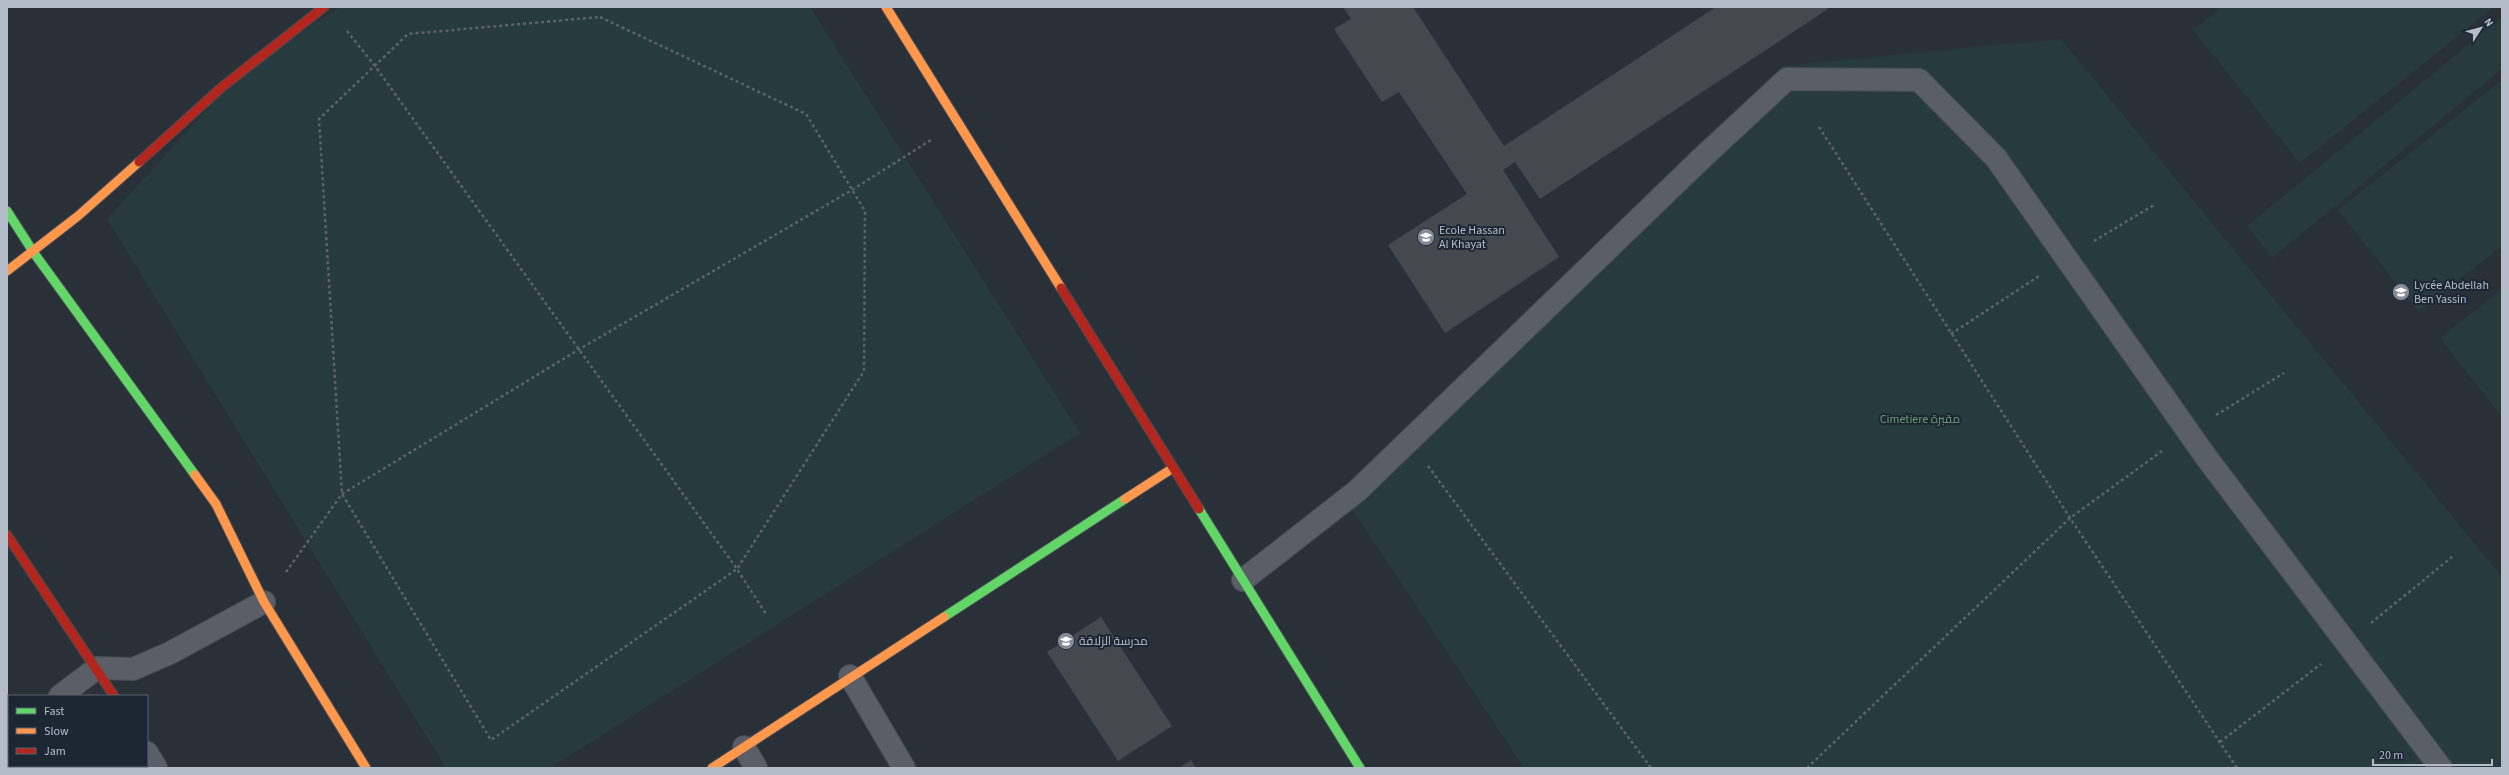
<svg xmlns="http://www.w3.org/2000/svg" width="2509" height="775" viewBox="0 0 2509 775" font-family="'Source Sans 3',Cairo,sans-serif">
<rect width="100%" height="100%" fill="#2a3038"/>
<path fill="#273a3e" d="M340,7H810L1080,433L550,768H446L107,219L241,72Z
M2222,7H2494L2300,163L2193,30Z
M2502,17V69L2272,258L2247,226Z
M2061,39L2502,577V768H1524L1355,514L1339,493L1783,66Z
M2502,80V246L2419,312L2338,210Z
M2502,289V417L2440,338Z"/>
<path fill="#444950" d="M1343,7H1413L1504,146L1716,7H1826L1828,9L1540,199L1515,162L1503,170L1559,257L1445,333L1388,245L1467,194L1399,92L1382,102L1334,29L1351,19Z
M1101,617L1172,726L1118,761L1047,652Z
M1191,760L1196,768H1179Z"/>
<g fill="none" stroke-linecap="round" stroke-linejoin="round">
<defs>
<path id="lane" d="M1243,580L1357,491L1703,157L1787,79L1919,80L1996,158L2206,457L2441,768"/>
<path id="street" d="M850,676L904,768
M60,696L97,668L133,669L170,653L264,602
M7,737L9,735
M744,747L756,768
M147,753L156,768"/>
<path id="fast" d="M7,211L34,253L195,475
M1199,509L1360,768
M944,617L1125,499"/>
<path id="slow" d="M886,7L1061,288
M7,271L78,216L139,162
M195,475L216,504L264,602L366,768
M1125,499L1173,468
M712,768L944,617"/>
<path id="jam" d="M139,162L222,87L324,7
M1061,288L1199,509
M7,535L114,696"/>
</defs>
<use href="#lane" stroke="#484c53" stroke-width="24"/>
<use href="#street" stroke="#484c53" stroke-width="24"/>
<use href="#fast" stroke="#484c53" stroke-width="11"/>
<use href="#slow" stroke="#484c53" stroke-width="11"/>
<use href="#jam" stroke="#484c53" stroke-width="11"/>
<path stroke="#5d636a" stroke-width="2.5" stroke-dasharray="3 3" stroke-linecap="butt" d="M600,17L806,114L865,211L864,371L737,569L491,740L342,494L319,119L408,34Z
M347,31L375,66L737,569L766,614
M1819,127L2070,518L2237,768
M2094,241L2154,205
M1951,334L2039,276
M2216,415L2284,373
M1428,466L1651,768
M286,572L342,494L578,350L852,190L931,140
M2371,623L2452,557
M2220,742L2321,664
M1807,768L2070,518L2162,451"/>
<use href="#lane" stroke="#5a5e66" stroke-width="22"/>
<use href="#street" stroke="#5a5e66" stroke-width="22"/>
<use href="#fast" stroke="#63d668" stroke-width="9"/>
<use href="#slow" stroke="#ff974d" stroke-width="9"/>
<use href="#jam" stroke="#b3261e" stroke-width="9"/>
</g>
<defs>
<symbol id="school-disc" viewBox="-11 -11 22 22"><circle r="9.5" fill="#848b96" stroke="#1d2633"/><path d="M0-5L7-2L0 1L-7-2ZM-4 1L0 2.5L4 1V4Q0 6-4 4Z" fill="#fff"/></symbol>
</defs>
<g fill-rule="evenodd">
<use href="#school-disc" x="1416" y="227" width="20" height="20"/>
<use href="#school-disc" x="2391" y="282" width="20" height="20"/>
<use href="#school-disc" x="1056" y="631" width="20" height="20"/>
</g>
<g text-anchor="middle" stroke-width="4" stroke-linejoin="round" paint-order="stroke">
<g font-size="12" fill="#b4bcc9" stroke="#1d2633" text-anchor="start">
<text x="1439" y="234">Ecole Hassan<tspan x="1439" dy="14">Al Khayat</tspan></text>
<text x="2414" y="289">Lycée Abdellah<tspan x="2414" dy="14">Ben Yassin</tspan></text>
<text x="1079" y="645">مدرسة الزلاقة</text>
</g>
<g font-size="12" fill="#6b9a76" stroke="#1d2633">
<text x="1920" y="423">Cimetiere مقبرة</text>
</g>
</g>
<rect width="2509" height="775" fill="none" stroke="#b4bcc9" stroke-width="16"/>
<rect x="8" y="695" width="140" height="72" fill="#1d2633" stroke="#59626f"/>
<rect x="16" y="708" width="20" height="6" fill="#63d668" stroke="#59626f"/>
<text x="44" y="715" font-size="12" fill="#b4bcc9">Fast</text>
<rect x="16" y="728" width="20" height="6" fill="#ff974d" stroke="#59626f"/>
<text x="44" y="735" font-size="12" fill="#b4bcc9">Slow</text>
<rect x="16" y="748" width="20" height="6" fill="#b3261e" stroke="#59626f"/>
<text x="44" y="755" font-size="12" fill="#b4bcc9">Jam</text>
<g transform="translate(2481 28) rotate(54)" stroke="#1d2633" stroke-width="3" paint-order="stroke">
<path d="M0-3L7 15L0 10L-7 15Z" fill="#b4bcc9"/>
<text y="-6" font-size="11" font-weight="bold" text-anchor="middle" fill="#b4bcc9">N</text>
</g>
<path d="M2373 759v6h119v-6" fill="none" stroke="#b4bcc9" stroke-width="2"/>
<text x="2379" y="759" font-size="12" fill="#b4bcc9" stroke="#1d2633" stroke-width="3" paint-order="stroke">20 m</text>
</svg>
